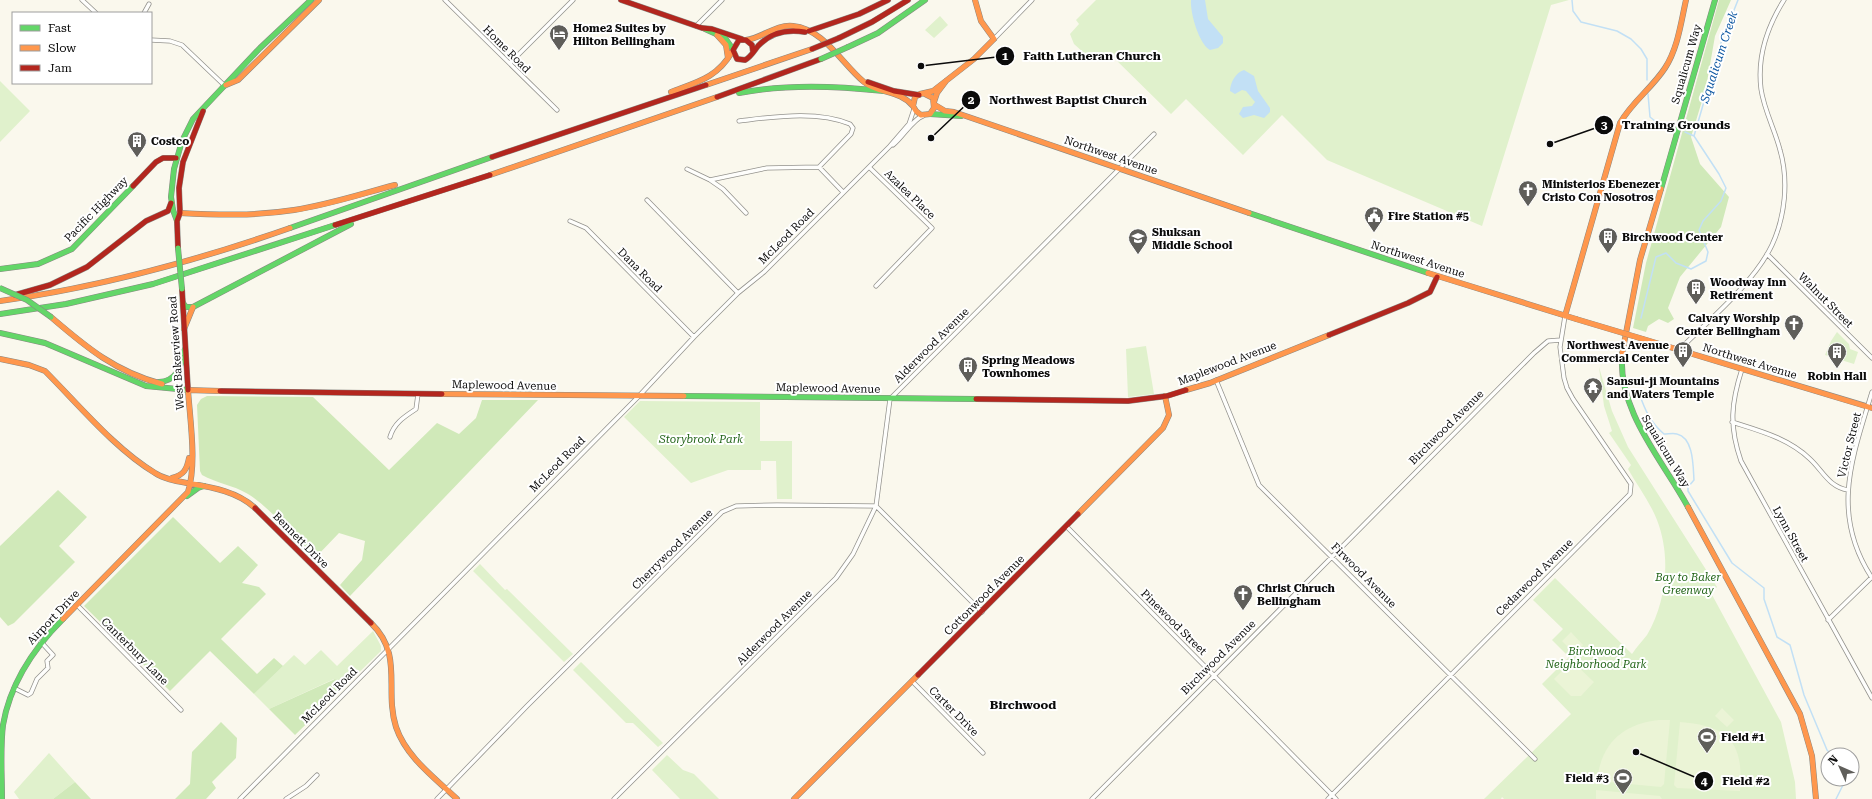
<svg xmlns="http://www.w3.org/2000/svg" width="1872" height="799" viewBox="0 0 1872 799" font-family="'Roboto Serif',serif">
<rect width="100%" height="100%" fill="#faf8ed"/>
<path fill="#e0f1cc" d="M1096,0H1569L1551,5L1482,226L1327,160L1282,115L1243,155L1186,99L1171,114L1111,55L1084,53L1074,44L1070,34L1079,24L1076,20Z
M940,16L948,25L934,38L925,30Z
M0,81L30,111L0,142Z
M1837,332L1849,344L1850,349L1858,352L1854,364L1825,355L1831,341Z
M1146,346L1154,394L1128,397L1126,349Z
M1599,367L1612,411L1628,447L1717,587L1711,593L1781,722L1795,782L1796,799H1504L1502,797L1501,799H1484L1571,714L1542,684L1569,657L1552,640L1563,629L1533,600L1555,578L1632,654C1636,648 1642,641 1647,635C1667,601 1671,556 1657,520C1650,502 1637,485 1628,469L1631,465L1609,433L1612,431L1604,406Z
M640,401L760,402V441H792V499H777L776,461H761V470H728L691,483L624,417Z
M480,564L505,590L507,589L573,654L564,662L473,571Z
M373,631L381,646V651L343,688L334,679L269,709L254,694L294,655L305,665L321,650L337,666Z
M581,662L663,743L658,747L633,723H626L573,670Z
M49,753L75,782L53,799H19L14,792Z
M667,755L683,770L694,774L719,799H680L652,770Z"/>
<path fill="#d0e9b9" d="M1719,0H1731L1715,36L1706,88L1691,137L1700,164L1729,197L1721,227L1680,277L1668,308L1674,319L1668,323L1659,319L1648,326L1646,332L1633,328L1646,263Z
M207,396L313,397L389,470L437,423L459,434L476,418L482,400H538L350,596L340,585L362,560L365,541L339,533L315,558C297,539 269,507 248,494C233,485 216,483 202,475L200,471L197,405L201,399Z
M58,490L87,517L59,546L75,562L14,623L8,626L0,617V546Z
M173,517L220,563L238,546L258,565L242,583L259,587L266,594L221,639L257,674L274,658L283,666L254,694L210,651L170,691L84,606Z
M335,679L343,688L295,735L269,709Z
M221,722L237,738L236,758L212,782L216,788L206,799H175L190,784L192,752Z
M75,782L91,799H53Z"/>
<path fill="#ebf4d6" d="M1571,632L1583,645L1575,654L1562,641Z
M1572,661L1594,682L1581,696H1571L1554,679Z
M1722,708L1734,720L1727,727L1715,716Z
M1659,720H1670L1664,784L1661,787L1597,781C1601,744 1622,724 1659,720Z
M1680,722C1729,726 1744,742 1740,791L1677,788L1674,785Z
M1596,790L1660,796L1662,799H1596Z"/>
<path fill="#c2e0f5" d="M1191,0H1205L1208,19L1223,37V43L1218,48L1210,50C1199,44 1190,13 1191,0Z
M1244,70L1254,76L1258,91L1270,108V112L1264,118L1254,115L1243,118L1239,114L1243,107L1252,106L1255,102L1246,91L1242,90L1235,94L1230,91C1230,83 1236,72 1244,70Z"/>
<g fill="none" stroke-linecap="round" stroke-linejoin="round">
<path stroke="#c2e0f5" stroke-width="1.5" d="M1572,0L1573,11L1581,22L1617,31L1631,39L1641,49L1647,59V80
M1648,94L1650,117L1655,121L1671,126
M1685,132L1694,136
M1641,318L1656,257L1666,253L1676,263L1691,269L1706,261L1708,252L1699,230L1703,221L1721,201L1726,188L1719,174L1694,136L1721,43L1738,0
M1639,393C1645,410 1650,422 1664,434C1668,434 1674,433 1677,434C1694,438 1693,467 1694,480L1688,487V491L1732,563L1764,588V599L1777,637L1790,645L1804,695L1827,750L1832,755
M1836,799L1845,781L1844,779"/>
<defs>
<path id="street" d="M82,0L96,13
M445,0L557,110
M144,13L149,4
M696,26L722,0
M994,39L1032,0
M151,40L170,41L182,45L225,86
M510,63L573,0
M739,121C773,117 817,110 850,124L853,128L851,134L819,167
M893,145C903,137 913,119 923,116
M869,167L932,228L876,286
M687,169L710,180L767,168L819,167L843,192
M710,180L723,189L746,213
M647,200L738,293
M570,221L586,228L694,337
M1767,254L1872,358
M1679,350C1709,320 1754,283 1772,245C1785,217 1789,181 1780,150C1775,130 1764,110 1761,89C1757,57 1767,27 1784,0
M1742,369C1731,403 1729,426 1741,461L1872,698
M1216,380L1259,485L1535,759
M1872,392C1852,458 1830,514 1872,578
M1732,422C1760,431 1788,438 1810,459C1823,471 1829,487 1848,490
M390,437C394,423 404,417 416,409L418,394
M1066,526L1336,799
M77,605L181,710
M1828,620L1872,577
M912,681L983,753
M14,688L28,695L31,693L37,679L48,668L47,661L53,655L41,642
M240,799L638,397L694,337L738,293L764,272L890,146L909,124L914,109
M286,799L306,786L317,775
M437,799L527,706L722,512L736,506L777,505L876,506L982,612
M614,799L836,578L853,554L876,506L890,399L1154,134
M1092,799L1534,353L1548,341L1561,340
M1328,799L1630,494L1631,484L1573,399L1567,388L1564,378L1560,347L1565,316"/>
<path id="fast" d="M705,29L725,38L732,48
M848,47L878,33L925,0
M739,93C787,84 835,86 884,91
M930,114L961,116
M1661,189L1715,0
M1249,213L1428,273
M177,221L173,210L171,197L174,169L182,141L193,119L260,48L311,0
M290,228L492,157
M0,269L38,264L72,249L133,186
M183,303L186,307H193L351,224
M0,314L66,304L153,284L335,225
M0,333L45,343L146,386L188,390
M1622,354C1618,412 1662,459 1688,507
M159,382C178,381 181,365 185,349
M684,396L976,399
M187,496L198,488L204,486
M2,799C2,775 0,749 3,725C10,684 34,648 63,619"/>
<path id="slow" d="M975,0L981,21L994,39
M717,35L726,45L728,58
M746,40C762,38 776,24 793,26C824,29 842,64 864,82C879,94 900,90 913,106
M226,85L238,80L319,0
M706,85L812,49
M671,92C697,82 717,78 732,52
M925,94L933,98L934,108L930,114L921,115L916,111L913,106L915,97L920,94L933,91L974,59L994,39
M934,102L937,93L946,81
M935,105L945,111L954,112L1249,213
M490,175L717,97
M180,213C218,215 256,216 294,210C328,205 361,194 395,185
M1428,273L1576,319
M0,301C101,287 193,262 290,228
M1565,316L1620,123C1632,102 1652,88 1665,68C1678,48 1681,22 1686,0
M51,317C87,348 116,372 162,384
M184,329L193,307
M1643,339L1872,408
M1622,354L1640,260L1661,189
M0,359L29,365L45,371C78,404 115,449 155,473C164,479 176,481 187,483C210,487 237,491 255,508
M1186,390L1210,383L1329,335
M442,394L684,396
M172,478C184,475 187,469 189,458
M1688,507L1800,714L1812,756L1816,799
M1078,514L1163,428L1169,415L1165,396
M63,619L188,492C197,464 190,420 188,390L220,391
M371,623C404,655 384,689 396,727C406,757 435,778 457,799
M794,799L918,675"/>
<path id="jam" d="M621,0L702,28L712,29L742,39
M809,31L859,14L888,0
M839,38L872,22L908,0
M753,52L752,45L746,40H739L733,50L737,59L745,60C751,57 754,51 758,46C771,32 787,29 805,32
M868,82L894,91L919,95
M717,97L821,59
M492,157L706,85
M133,186L156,162L163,158H176
M335,225L490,175
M178,248L177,221L180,213L179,188L183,162L203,111
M182,289L188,390
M15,295L50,285L87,267L146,221L168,211L171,203
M1329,335L1408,303L1430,292L1437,277
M220,391L442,394
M976,399L1128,401L1167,396L1186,390
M255,508L371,623
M918,675L1078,514"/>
</defs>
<use href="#street" stroke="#93928d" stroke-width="5"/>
<use href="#fast" stroke="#898883" stroke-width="6"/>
<use href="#slow" stroke="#898883" stroke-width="6"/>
<use href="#jam" stroke="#898883" stroke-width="6"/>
<use href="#street" stroke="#fefefc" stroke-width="3.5"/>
<use href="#fast" stroke="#63d668" stroke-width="5"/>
<use href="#slow" stroke="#ff974d" stroke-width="5"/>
<use href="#jam" stroke="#b3261e" stroke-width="5"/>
<defs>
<path id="fast-bridge" d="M821,59L848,47
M178,248L182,289
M0,288L27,300L51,317"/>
<path id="slow-bridge" d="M1576,319L1643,339"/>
<path id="jam-bridge" d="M812,49L839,38"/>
</defs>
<use href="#fast-bridge" stroke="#898883" stroke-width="6" stroke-linecap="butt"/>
<use href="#slow-bridge" stroke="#898883" stroke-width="6" stroke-linecap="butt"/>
<use href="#jam-bridge" stroke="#898883" stroke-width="6" stroke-linecap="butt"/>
<use href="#fast-bridge" stroke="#63d668" stroke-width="5"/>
<use href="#slow-bridge" stroke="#ff974d" stroke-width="5"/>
<use href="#jam-bridge" stroke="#b3261e" stroke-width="5"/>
</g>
<defs>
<symbol id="hotel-pin" viewBox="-11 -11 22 30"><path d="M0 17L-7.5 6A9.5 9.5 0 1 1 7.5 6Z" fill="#5f5e5a" stroke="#fff"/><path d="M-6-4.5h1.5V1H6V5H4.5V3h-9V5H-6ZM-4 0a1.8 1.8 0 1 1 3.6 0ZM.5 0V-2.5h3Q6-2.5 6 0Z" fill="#fff"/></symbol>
<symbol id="building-pin" viewBox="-11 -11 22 30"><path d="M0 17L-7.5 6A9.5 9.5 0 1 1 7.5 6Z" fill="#5f5e5a" stroke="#fff"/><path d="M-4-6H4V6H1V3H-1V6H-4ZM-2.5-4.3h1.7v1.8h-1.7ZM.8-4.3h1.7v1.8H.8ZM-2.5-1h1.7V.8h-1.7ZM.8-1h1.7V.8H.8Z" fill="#fff"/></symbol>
<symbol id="church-pin" viewBox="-11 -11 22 30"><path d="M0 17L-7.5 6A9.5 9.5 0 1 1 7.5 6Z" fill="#5f5e5a" stroke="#fff"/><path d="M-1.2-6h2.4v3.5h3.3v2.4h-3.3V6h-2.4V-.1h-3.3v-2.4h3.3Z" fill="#fff"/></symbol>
<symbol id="civic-pin" viewBox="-11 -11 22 30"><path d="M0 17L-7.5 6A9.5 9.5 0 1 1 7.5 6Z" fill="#5f5e5a" stroke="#fff"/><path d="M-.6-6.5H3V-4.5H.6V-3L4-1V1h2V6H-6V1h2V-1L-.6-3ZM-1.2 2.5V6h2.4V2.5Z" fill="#fff"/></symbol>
<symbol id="school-pin" viewBox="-11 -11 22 30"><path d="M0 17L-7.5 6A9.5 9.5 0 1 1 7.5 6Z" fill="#5f5e5a" stroke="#fff"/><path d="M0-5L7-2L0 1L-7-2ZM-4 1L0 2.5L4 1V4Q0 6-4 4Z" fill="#fff"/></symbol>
<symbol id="temple-pin" viewBox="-11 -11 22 30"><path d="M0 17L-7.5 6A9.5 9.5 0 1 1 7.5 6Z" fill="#5f5e5a" stroke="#fff"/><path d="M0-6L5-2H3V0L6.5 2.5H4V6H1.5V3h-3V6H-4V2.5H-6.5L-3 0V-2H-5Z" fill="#fff"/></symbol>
<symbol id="stadium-pin" viewBox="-11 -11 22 30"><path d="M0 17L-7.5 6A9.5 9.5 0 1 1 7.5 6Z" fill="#5f5e5a" stroke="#fff"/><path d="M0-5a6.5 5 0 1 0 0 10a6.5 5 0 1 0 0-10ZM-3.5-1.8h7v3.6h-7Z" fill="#fff"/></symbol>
</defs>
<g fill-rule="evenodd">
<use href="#hotel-pin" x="548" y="23" width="22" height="30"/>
<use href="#building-pin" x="126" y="130" width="22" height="30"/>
<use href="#church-pin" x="1517" y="179" width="22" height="30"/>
<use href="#civic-pin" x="1363" y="205" width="22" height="30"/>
<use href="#building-pin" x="1597" y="226" width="22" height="30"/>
<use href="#school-pin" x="1127" y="227" width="22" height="30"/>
<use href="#building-pin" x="1685" y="277" width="22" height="30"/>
<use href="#church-pin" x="1783" y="313" width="22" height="30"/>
<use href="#building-pin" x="1672" y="340" width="22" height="30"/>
<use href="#building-pin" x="1826" y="341" width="22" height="30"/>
<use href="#building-pin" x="957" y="355" width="22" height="30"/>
<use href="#temple-pin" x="1582" y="376" width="22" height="30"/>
<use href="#church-pin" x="1232" y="583" width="22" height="30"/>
<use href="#stadium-pin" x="1696" y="726" width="22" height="30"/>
<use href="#stadium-pin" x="1612" y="767" width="22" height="30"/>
</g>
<g text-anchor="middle" stroke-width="4" stroke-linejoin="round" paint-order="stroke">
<g font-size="11" font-weight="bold" fill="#0b0b0b" stroke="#fff" text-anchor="start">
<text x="573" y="32">Home2 Suites by<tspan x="573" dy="13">Hilton Bellingham</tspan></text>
<text x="151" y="145">Costco</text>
<text x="1542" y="188">Ministerios Ebenezer<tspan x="1542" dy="13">Cristo Con Nosotros</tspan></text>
<text x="1388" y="220">Fire Station #5</text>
<text x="1152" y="236">Shuksan<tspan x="1152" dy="13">Middle School</tspan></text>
<text x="1622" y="241">Birchwood Center</text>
<text x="1710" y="286">Woodway Inn<tspan x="1710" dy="13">Retirement</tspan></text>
<text x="1780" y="322" text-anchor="end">Calvary Worship<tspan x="1780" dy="13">Center Bellingham</tspan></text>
<text x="1669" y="349" text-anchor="end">Northwest Avenue<tspan x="1669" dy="13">Commercial Center</tspan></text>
<text x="982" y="364">Spring Meadows<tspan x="982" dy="13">Townhomes</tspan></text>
<text x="1837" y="380" text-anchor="middle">Robin Hall</text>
<text x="1607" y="385">Sansui-ji Mountains<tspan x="1607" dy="13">and Waters Temple</tspan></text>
<text x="1257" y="592">Christ Chruch<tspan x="1257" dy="13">Bellingham</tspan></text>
<text x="1721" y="741">Field #1</text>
<text x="1609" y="782" text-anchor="end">Field #3</text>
</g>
<g font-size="11" fill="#0b0b0b" stroke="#fff">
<text transform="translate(507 49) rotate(45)" y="4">Home Road</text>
<text transform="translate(1686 64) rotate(-74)" y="4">Squalicum Way</text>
<text transform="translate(1111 155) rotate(19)" y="4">Northwest Avenue</text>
<text transform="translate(910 194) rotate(44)" y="4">Azalea Place</text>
<text transform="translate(96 209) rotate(-46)" y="4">Pacific Highway</text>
<text transform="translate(786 236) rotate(-45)" y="4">McLeod Road</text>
<text transform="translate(1418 259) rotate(18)" y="4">Northwest Avenue</text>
<text transform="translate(640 270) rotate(45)" y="4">Dana Road</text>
<text transform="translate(1826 300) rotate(45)" y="4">Walnut Street</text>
<text transform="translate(931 345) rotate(-45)" y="4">Alderwood Avenue</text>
<text transform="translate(176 353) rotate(-94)" y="4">West Bakerview Road</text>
<text transform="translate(1750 361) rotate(17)" y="4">Northwest Avenue</text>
<text transform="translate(1227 363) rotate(-21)" y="4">Maplewood Avenue</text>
<text transform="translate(504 385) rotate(1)" y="4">Maplewood Avenue</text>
<text transform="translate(828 388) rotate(1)" y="4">Maplewood Avenue</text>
<text transform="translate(1446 427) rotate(-45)" y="4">Birchwood Avenue</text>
<text transform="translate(1849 445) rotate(-76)" y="4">Victor Street</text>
<text transform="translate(1666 451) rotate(59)" y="4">Squalicum Way</text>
<text transform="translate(557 464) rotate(-45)" y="4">McLeod Road</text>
<text transform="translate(1791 534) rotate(61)" y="4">Lynn Street</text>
<text transform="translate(301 540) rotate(45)" y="4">Bennett Drive</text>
<text transform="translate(672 549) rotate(-45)" y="4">Cherrywood Avenue</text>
<text transform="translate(1364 575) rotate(45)" y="4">Firwood Avenue</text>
<text transform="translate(1534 577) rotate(-45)" y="4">Cedarwood Avenue</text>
<text transform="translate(984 595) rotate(-45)" y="4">Cottonwood Avenue</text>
<text transform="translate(53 617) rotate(-47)" y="4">Airport Drive</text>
<text transform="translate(1174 622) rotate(45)" y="4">Pinewood Street</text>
<text transform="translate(774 627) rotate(-45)" y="4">Alderwood Avenue</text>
<text transform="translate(135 651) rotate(45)" y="4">Canterbury Lane</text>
<text transform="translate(1218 657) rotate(-45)" y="4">Birchwood Avenue</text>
<text transform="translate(329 695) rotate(-45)" y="4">McLeod Road</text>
<text transform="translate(954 711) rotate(45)" y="4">Carter Drive</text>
</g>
<g font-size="11" font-style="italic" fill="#236519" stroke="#fff">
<text x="701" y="443">Storybrook Park</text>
<text x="1688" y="581">Bay to Baker<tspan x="1688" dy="13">Greenway</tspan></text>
<text x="1596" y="655">Birchwood<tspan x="1596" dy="13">Neighborhood Park</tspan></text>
</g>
<g font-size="12" font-style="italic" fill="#0f58a2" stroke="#fff">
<text transform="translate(1719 57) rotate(-72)" y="4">Squalicum Creek</text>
</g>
<g font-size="12" font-weight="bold" fill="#0b0b0b" stroke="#fff">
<text x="1023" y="709">Birchwood</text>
</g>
</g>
<path fill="none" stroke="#0b0b0b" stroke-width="1.5" d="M921 66L1005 56M931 138L971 100M1550 144L1604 125M1636 752L1704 781"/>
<g fill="#0b0b0b" stroke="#fff" stroke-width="1.5">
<circle cx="921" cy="66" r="4"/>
<circle cx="931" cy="138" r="4"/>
<circle cx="1550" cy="144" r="4"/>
<circle cx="1636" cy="752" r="4"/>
<circle cx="1005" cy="56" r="10"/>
<circle cx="971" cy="100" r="10"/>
<circle cx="1604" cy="125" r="10"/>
<circle cx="1704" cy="781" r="10"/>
</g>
<g font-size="12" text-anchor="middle" font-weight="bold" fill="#fff">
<text x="1005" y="60">1</text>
<text x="971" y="104">2</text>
<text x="1604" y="129">3</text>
<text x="1704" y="785">4</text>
</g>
<g font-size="12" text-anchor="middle" font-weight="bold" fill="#0b0b0b" stroke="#fff" stroke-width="4" stroke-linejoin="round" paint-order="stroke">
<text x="1092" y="60">Faith Lutheran Church</text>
<text x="1068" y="104">Northwest Baptist Church</text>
<text x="1676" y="129">Training Grounds</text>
<text x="1746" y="785">Field #2</text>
</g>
<rect x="12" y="12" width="140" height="72" fill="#ffffff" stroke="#9d9d9d"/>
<rect x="20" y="25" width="20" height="6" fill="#63d668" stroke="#9d9d9d"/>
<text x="48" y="32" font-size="12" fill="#0b0b0b">Fast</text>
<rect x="20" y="45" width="20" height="6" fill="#ff974d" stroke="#9d9d9d"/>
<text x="48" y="52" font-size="12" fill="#0b0b0b">Slow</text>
<rect x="20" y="65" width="20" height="6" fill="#b3261e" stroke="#9d9d9d"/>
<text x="48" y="72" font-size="12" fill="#0b0b0b">Jam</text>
<g transform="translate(1840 767) rotate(315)"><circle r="19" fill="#ffffff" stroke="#9d9d9d"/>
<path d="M0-3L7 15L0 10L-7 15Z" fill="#5f5e5a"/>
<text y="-6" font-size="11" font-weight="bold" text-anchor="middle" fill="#0b0b0b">N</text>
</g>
</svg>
